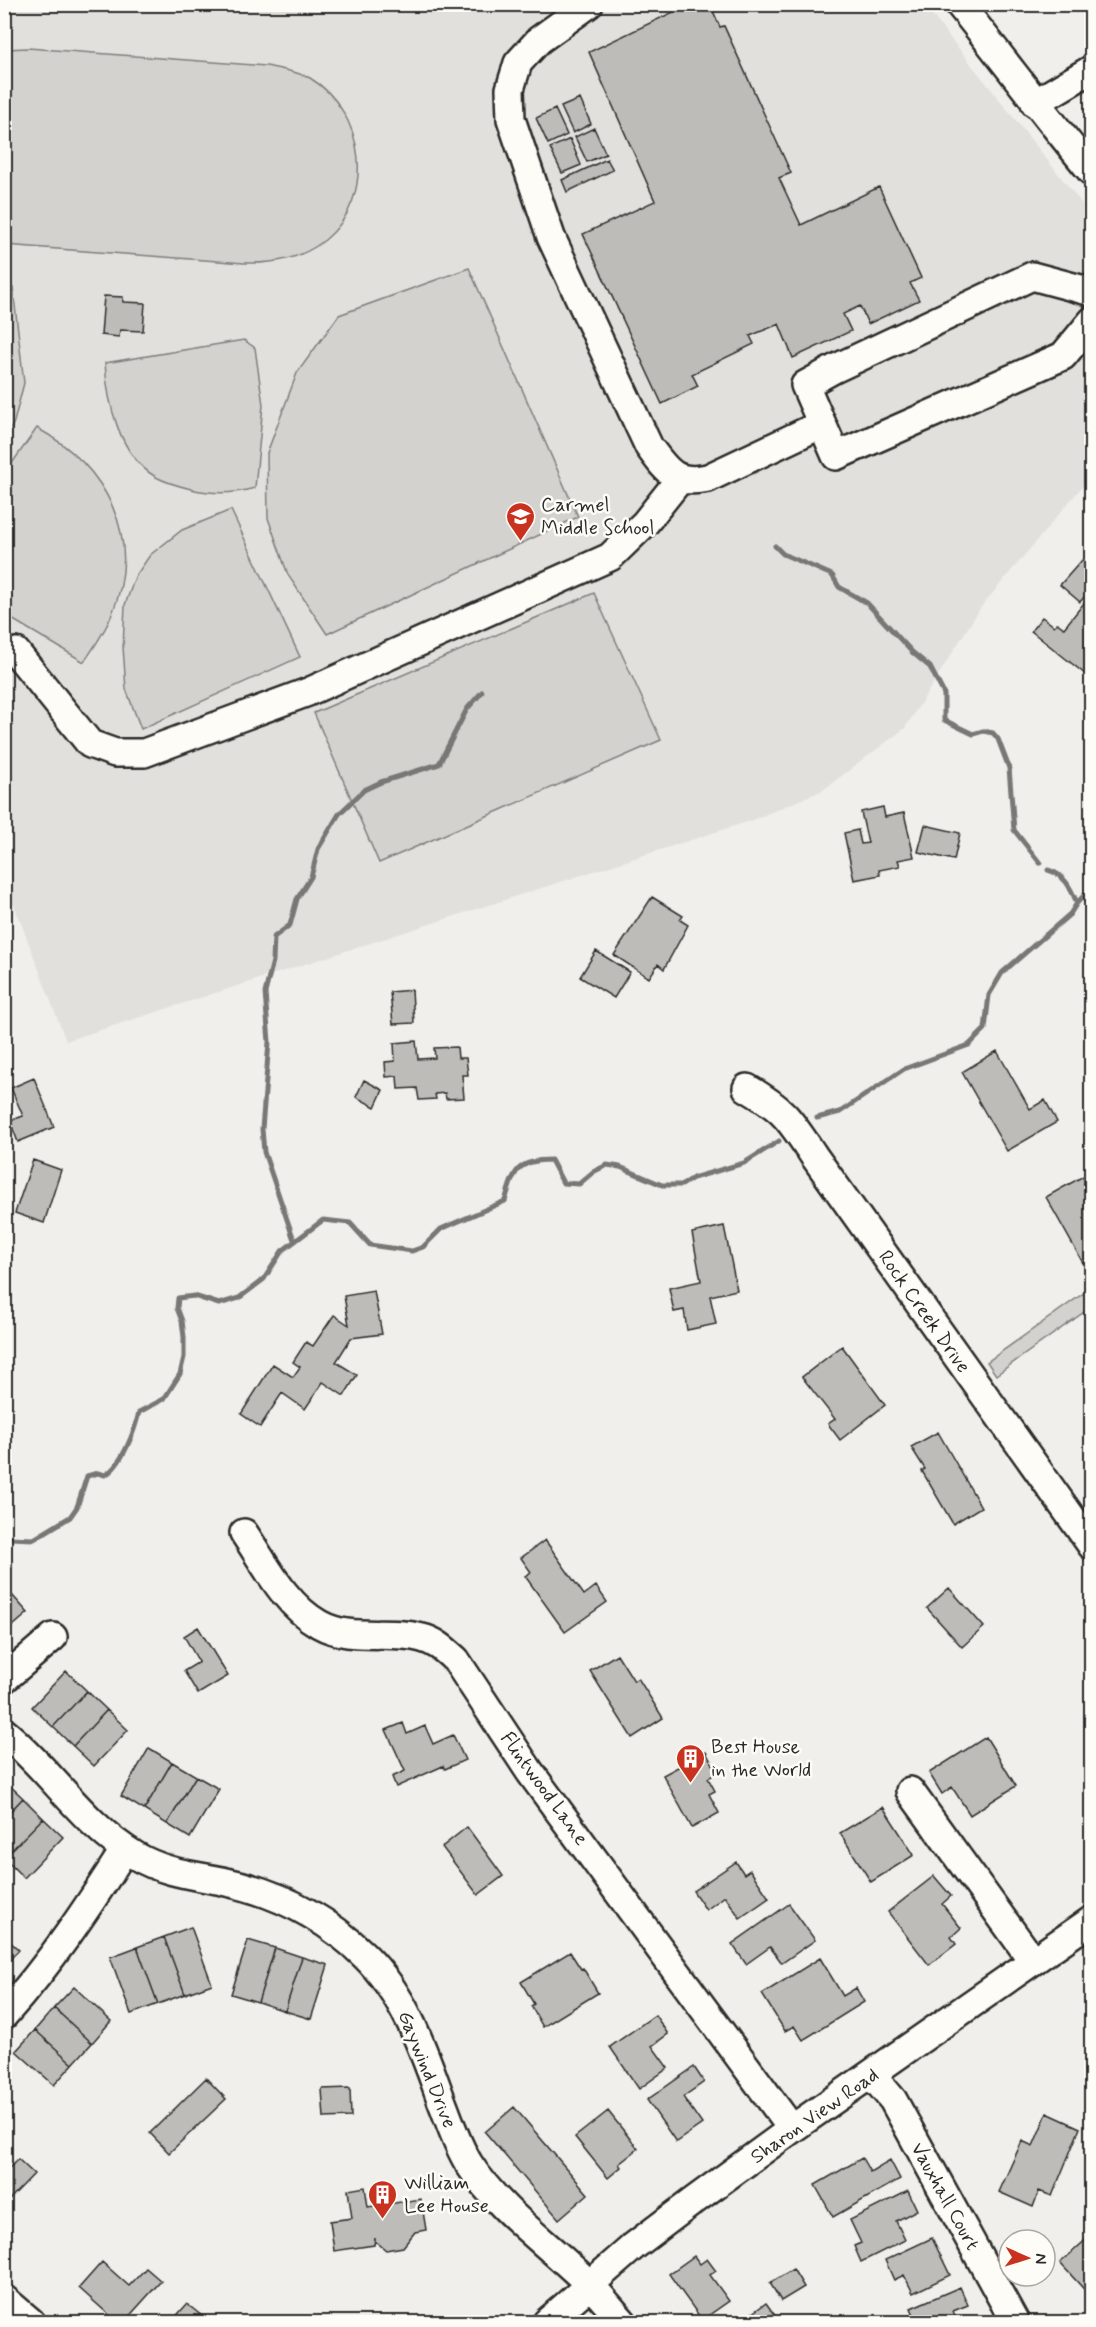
<svg xmlns="http://www.w3.org/2000/svg" width="1096" height="2327" viewBox="0 0 1096 2327" font-family="Mynerve,sans-serif">
<rect width="100%" height="100%" fill="#f0efeb"/>
<filter id="ink" filterUnits="userSpaceOnUse"><feTurbulence type="fractalNoise" baseFrequency=".0167" numOctaves="2"/><feDisplacementMap in="SourceGraphic" scale="12" xChannelSelector="R" yChannelSelector="G"/><feConvolveMatrix kernelMatrix="1 2 1 2 8 2 1 2 1" color-interpolation-filters="sRGB"/></filter>
<g filter="url(#ink)">
<path fill="#e1e0dc" d="M5,5H924L1091,215V476L981,607L905,728L823,790L750,821L66,1041L5,881Z"/>
<path fill="#d3d2cf" stroke="#7f7e7d" stroke-width="1.5" d="M28,48L266,66C281,69 296,71 310,78C365,111 377,198 325,240C301,259 274,264 244,263L5,245V49Z
M469,268L578,517L327,634L288,575L268,518L267,453L297,373L339,315Z
M13,288L24,383L14,422L5,441V291Z
M244,340L255,348L263,405L255,488C234,494 211,494 191,489C179,486 167,483 156,477C119,456 107,401 105,363Z
M37,428C106,466 144,537 112,614C105,632 94,647 84,662L5,615V473Z
M231,510L300,657L141,729L126,689L123,647L125,605L135,577L150,555L182,530Z
M594,593L661,740L379,863L314,713Z
M1091,1288V1307L996,1375L987,1362Z"/>
<g fill="none" stroke-linecap="round" stroke-linejoin="round">
<path stroke="#777775" stroke-width="5" d="M775,546L783,554L832,575L839,587L867,603L912,652L930,667L944,694V720L973,734L983,731L993,733L998,739L1009,768L1014,830L1040,863
M1048,870C1065,875 1070,887 1077,903
M817,1118L840,1112L904,1069L969,1045L985,1029L989,995L1002,973L1070,914L1077,903L1092,887
M294,1240L264,1152L262,1129L269,1042L265,993L273,961L274,937L290,925L297,899L311,877L318,849L339,814L364,790L381,782L439,764L467,709L482,692
M4,1526L9,1538L34,1539L70,1517L77,1507L87,1476L98,1473L105,1475C122,1466 135,1430 139,1412L164,1399L180,1374L184,1357V1337L182,1321L177,1308L178,1298L194,1296L219,1304L239,1298L264,1279L282,1251L323,1220L350,1223L370,1245L412,1251L423,1247L441,1229L505,1201C514,1171 517,1160 551,1160L563,1183L579,1184L593,1172L607,1165L620,1167L662,1185H682L693,1178L744,1163L779,1141"/>
</g>
<path fill="#bdbcb8" stroke="#2b2b2b" stroke-width="1.5" d="M690,4L694,6L710,4L720,27L724,26L791,173L779,178L801,225L879,187L921,278L910,283L919,300L868,324L860,306L843,314L851,331L793,358L779,324L750,336L754,344L692,374L698,386L662,404L583,234L655,201L589,52Z
M580,99L591,124L573,133L561,107Z
M555,109L567,135L548,144L536,118Z
M594,128L606,154L587,162L575,137Z
M570,139L581,165L562,173L550,148Z
M607,159L613,170L567,192L562,180Z
M104,296L123,297V302L145,303L143,331L120,330L119,337L101,335Z
M1083,559L1092,566V588L1080,602L1060,585Z
M1084,603L1092,609L1090,678L1031,631L1042,617L1054,626L1057,623L1064,628Z
M883,807L885,817L904,813L914,857L898,860L900,866L879,870L880,875L854,880L844,833L858,830L861,844L868,843L861,812Z
M925,825L960,833L954,860L918,852Z
M652,897L683,916L680,920L688,925L664,969L658,964L649,978L614,955Z
M596,951L630,972L614,998L580,977Z
M412,990L414,1023L393,1024L390,992Z
M416,1041L418,1059L435,1058L434,1048L457,1047L458,1058H466L468,1075H462L464,1098L446,1099L445,1093L435,1094L436,1099L419,1100L417,1088L398,1089L397,1076L386,1077L385,1062L395,1061L394,1043Z
M997,1051L1030,1109L1045,1100L1057,1122L1007,1151L962,1072Z
M34,1078L54,1127L18,1142L10,1121L23,1116L11,1088Z
M364,1080L383,1090L375,1107L356,1097Z
M33,1160L61,1170L44,1223L15,1213Z
M1087,1174L1092,1182V1258L1083,1263L1046,1197Z
M724,1226L737,1290L710,1296L716,1324L687,1330L684,1310L674,1312L669,1288L701,1281L692,1233Z
M374,1291L382,1334L351,1338L336,1362L357,1375L344,1396L323,1382L305,1409L282,1393L260,1427L241,1414L273,1364L293,1377L300,1367L293,1362L306,1342L313,1346L334,1315L349,1325L344,1296Z
M842,1346L885,1405L840,1440L828,1424L835,1419L802,1377Z
M938,1432L981,1507L953,1524L922,1471L925,1469L911,1447Z
M545,1540L584,1595L596,1586L607,1602L565,1632L525,1576L531,1572L521,1558Z
M4,1586L28,1613L6,1632L4,1630Z
M949,1588L984,1627L962,1647L927,1608Z
M198,1627L228,1676L198,1694L184,1671L199,1662L184,1636Z
M617,1654L634,1681L638,1678L663,1718L632,1738L590,1671Z
M66,1671L87,1691L53,1727L32,1707Z
M87,1691L107,1710L73,1746L53,1727Z
M107,1710L128,1730L94,1766L73,1746Z
M403,1723L407,1734L425,1726L433,1744L453,1735L465,1760L445,1769L443,1766L396,1787L392,1777L405,1771L386,1730Z
M986,1737L1016,1786L970,1815L952,1787L942,1794L929,1773Z
M149,1748L172,1762L144,1810L121,1796Z
M706,1752L717,1773L708,1778L715,1791L709,1794L719,1813L692,1828L663,1775Z
M172,1762L196,1776L167,1824L144,1810Z
M196,1776L219,1789L190,1838L167,1824Z
M4,1780L23,1798L4,1818Z
M23,1798L43,1818L4,1858V1818Z
M883,1807L914,1855L871,1882L840,1833Z
M43,1818L63,1837L24,1878L4,1858Z
M467,1827L503,1876L478,1895L442,1847Z
M736,1862L744,1874L750,1870L769,1898L740,1918L725,1896L706,1910L693,1891Z
M934,1876L951,1896L942,1904L961,1928L951,1937L956,1944L929,1965L888,1912Z
M789,1904L815,1940L782,1963L770,1947L746,1964L732,1944Z
M191,1927L212,1984L185,1994L164,1937Z
M4,1936L19,1950L4,1965Z
M164,1937L185,1994L158,2004L137,1947Z
M248,1940L275,1948L258,2002L231,1994Z
M137,1947L158,2004L131,2014L110,1957Z
M275,1948L302,1957L285,2011L258,2002Z
M570,1952L581,1969L583,1968L598,1993L543,2027L531,2006L534,2004L521,1982Z
M302,1957L328,1965L311,2019L285,2011Z
M820,1958L843,1996L856,1988L864,2002L803,2040L794,2026L785,2031L762,1994Z
M74,1987L111,2021L92,2043L54,2008Z
M54,2008L92,2043L73,2064L35,2030Z
M655,2015L668,2034L652,2046L668,2068L639,2089L610,2047Z
M35,2030L73,2064L54,2085L16,2051Z
M694,2067L704,2082L683,2097L702,2124L676,2142L647,2100Z
M206,2078L226,2099L169,2153L150,2133Z
M350,2088L351,2117L324,2118L322,2089Z
M514,2107L588,2194L559,2219L485,2132Z
M608,2111L638,2149L619,2164L621,2167L608,2178L575,2137Z
M1047,2113L1080,2128L1052,2196L1039,2191L1033,2207L999,2192L1022,2141L1033,2146Z
M862,2158L870,2172L890,2160L900,2179L833,2217L815,2185Z
M18,2159L34,2174L4,2205V2173Z
M365,2187L368,2207L421,2199L426,2230L415,2232L403,2247L386,2250L375,2241V2238L374,2245L334,2251L330,2221L352,2218L348,2190Z
M908,2191L917,2210L896,2221L905,2240L861,2262L854,2246L861,2243L850,2220Z
M1090,2236L1092,2238V2298L1060,2263Z
M932,2238L950,2275L913,2293L904,2275L894,2280L885,2260Z
M694,2256L700,2264L707,2259L716,2271L710,2275L729,2301L702,2320L669,2274Z
M102,2262L129,2286L146,2268L161,2281L124,2322H117L79,2288Z
M793,2269L804,2287L781,2301L770,2283Z
M960,2287L968,2305L953,2311L958,2322H917L911,2308Z
M766,2303L779,2321L776,2322H740Z
M187,2304L207,2320L205,2322H171Z"/>
<g fill="none" stroke-linecap="round" stroke-linejoin="round">
<defs>
<path id="minor" d="M589,4L539,40L518,63L510,89L511,119L551,237L649,447C667,471 675,485 708,478L822,424L836,456L1063,356L1092,321
M959,4C1004,60 1046,117 1092,172
M1035,103L1092,69
M822,424L805,385L834,369L1032,276L1092,292
M16,652L90,744L115,753H144L308,692L610,557L645,523L680,479
M747,1088C785,1110 790,1120 814,1156L1092,1546
M244,1533C265,1564 285,1605 319,1624C351,1642 388,1629 422,1638C436,1641 446,1651 456,1660L530,1772L792,2129
M4,1679L53,1637
M4,1732C51,1770 84,1826 136,1856C163,1872 192,1875 222,1881C276,1892 325,1917 364,1955C405,1995 423,2049 442,2102C450,2122 457,2145 469,2164C501,2213 550,2245 590,2285C602,2297 612,2310 623,2322
M910,1791L1033,1961
M4,2015C51,1963 88,1907 125,1849
M871,2074L893,2100L1015,2322
M4,2299L31,2322
M547,2322L634,2246L692,2202L792,2129L1092,1920"/>
</defs>
<use href="#minor" stroke="#2b2b2b" stroke-width="32"/>
<use href="#minor" stroke="#fdfcf7" stroke-width="27"/>
</g>
</g>
<defs>
<symbol id="school-pin" viewBox="-11 -11 22 30"><path d="M0 17L-7.5 6A9.5 9.5 0 1 1 7.5 6Z" fill="#c8321e" stroke="#fdfcf7"/><path d="M0-5L7-2L0 1L-7-2ZM-4 1L0 2.5L4 1V4Q0 6-4 4Z" fill="#fff"/></symbol>
<symbol id="building-pin" viewBox="-11 -11 22 30"><path d="M0 17L-7.5 6A9.5 9.5 0 1 1 7.5 6Z" fill="#c8321e" stroke="#fdfcf7"/><path d="M-4-6H4V6H1V3H-1V6H-4ZM-2.5-4.3h1.7v1.8h-1.7ZM.8-4.3h1.7v1.8H.8ZM-2.5-1h1.7V.8h-1.7ZM.8-1h1.7V.8H.8Z" fill="#fff"/></symbol>
</defs>
<g fill-rule="evenodd">
<use href="#school-pin" x="504" y="500" width="33" height="45"/>
<use href="#building-pin" x="674" y="1742" width="33" height="45"/>
<use href="#building-pin" x="366" y="2178" width="33" height="45"/>
</g>
<g text-anchor="middle" stroke-width="5" stroke-linejoin="round" paint-order="stroke">
<g font-size="20" fill="#2b2b2b" stroke="#fdfcf7" text-anchor="start">
<text x="541" y="511">Carmel<tspan x="541" dy="23">Middle School</tspan></text>
<text x="711" y="1753">Best House<tspan x="711" dy="23">in the World</tspan></text>
<text x="404" y="2189">William<tspan x="404" dy="23">Lee House</tspan></text>
</g>
<g font-size="20" fill="#2b2b2b" stroke="#fdfcf7">
<text transform="translate(925 1311) rotate(55)" y="7">Rock Creek Drive</text>
<text transform="translate(545 1788) rotate(54)" y="7">Flintwood Lane</text>
<text transform="translate(428 2069) rotate(68)" y="7">Gaywind Drive</text>
<text transform="translate(814 2115) rotate(-35)" y="7">Sharon View Road</text>
<text transform="translate(946 2196) rotate(61)" y="7">Vauxhall Court</text>
</g>
</g>
<rect width="1096" height="2327" fill="none" stroke="#fdfcf7" stroke-width="24"/>
<rect x="12" y="12" width="1072" height="2303" fill="none" stroke="#2b2b2b" stroke-width="2" filter="url(#ink)"/>
<g transform="translate(1027 2258) rotate(93)"><circle r="28" fill="#fdfcf7" stroke="#a9a8a5" stroke-width="1.5"/>
<path d="M0-4.5L10 22L0 15L-10 22Z" fill="#c8321e"/>
<text y="-9" font-size="16" font-weight="bold" text-anchor="middle" fill="#2b2b2b">N</text>
</g>
</svg>
